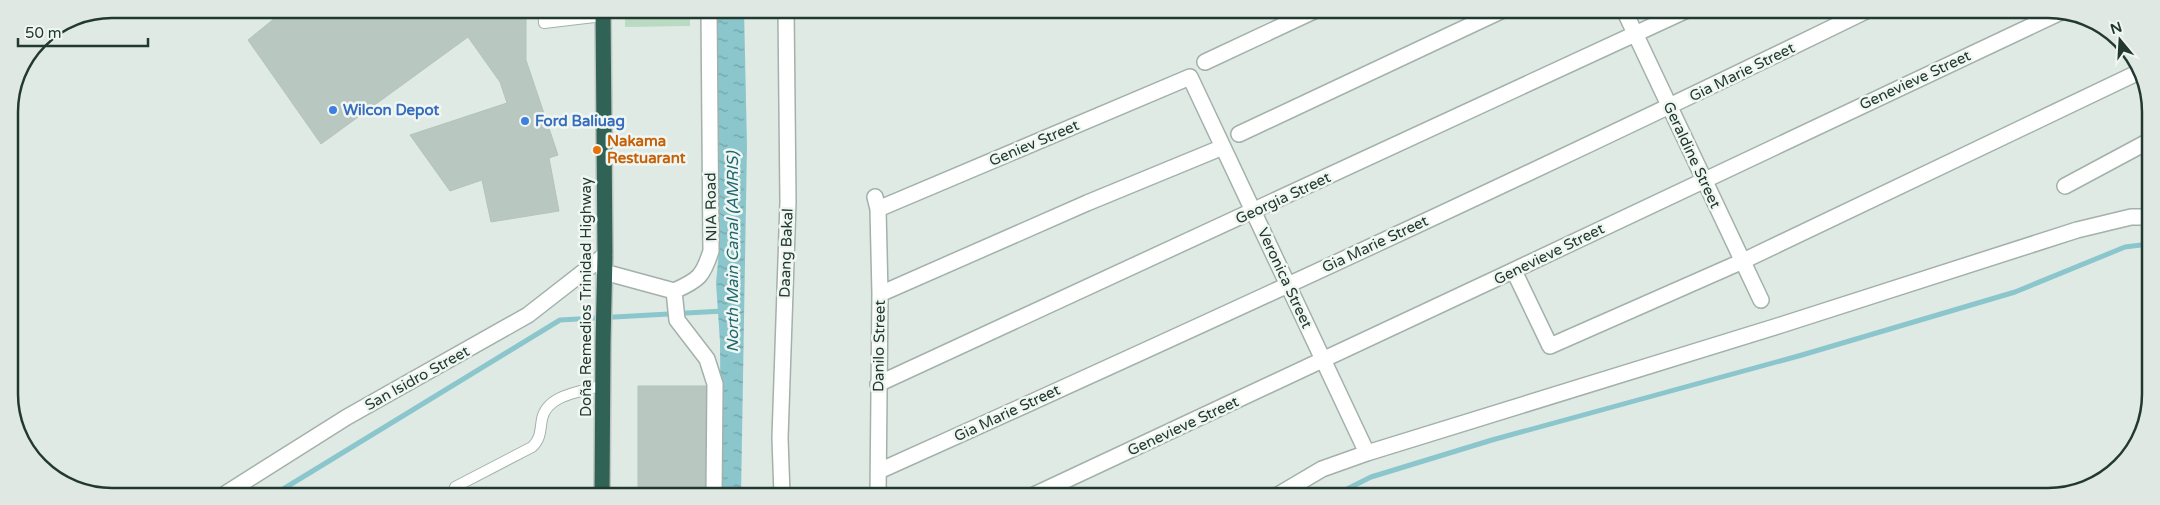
<svg xmlns="http://www.w3.org/2000/svg" width="2160" height="505" viewBox="0 0 2160 505" font-family="'Varela Round',sans-serif">
<defs>
<pattern id="water-ripples" width="26" height="14" patternUnits="userSpaceOnUse" patternTransform="scale(1.25)"><rect width="26" height="14" fill="#8bc6cc"/><path d="M2 4q2-2 4 0t4 0M15 11q2-2 4 0t4 0" fill="none" stroke="#71a2a6"/></pattern>
</defs>
<rect width="100%" height="100%" fill="#e0eae5"/>
<path fill="#badac1" d="M625,9H690V26L625,27Z"/>
<path fill="url(#water-ripples)" d="M717,9H744L747,146L741,495H721L720,342L716,283L719,251Z"/>
<g fill="none" stroke-linecap="round" stroke-linejoin="round">
<path stroke="#8bc6cc" stroke-width="5" d="M275,494L560,320L723,311
M1335,495L1371,477L1492,440L1802,355L2015,292L2125,247L2149,244"/>
</g>
<path fill="#b9c7c1" stroke="#b3c3bb" d="M286,9H526V60L558,155L549,158L559,211L491,222L482,180L450,191L410,135L507,103L500,82L468,37L321,144L248,40Z
M638,386H706L705,495H638Z"/>
<g fill="none" stroke-linecap="round" stroke-linejoin="round">
<defs>
<path id="lane" d="M543,9L544,23L603,16
M455,487L532,447C541,439 540,430 542,419C547,394 582,392 603,385"/>
<path id="street" d="M1624,10L1761,300
M1205,62L1316,10
M1239,134L1503,10
M2065,186L2149,141
M875,197L878,209L880,294L878,495
M878,209L1190,77L1367,453
M1514,271L1550,346L1743,261L2139,72
M604,272L674,291
M674,291C699,280 703,276 711,251L709,9
M674,291L677,320L707,359L715,384L714,495
M880,294L1087,203L1223,147
M878,384L1687,10
M879,471C1211,322 1541,170 1868,10
M225,494L347,417L528,315L605,255
M782,495L780,438L788,202L786,9
M1034,495C1378,336 1720,172 2063,11
M1278,495L1322,469L1367,453L1781,325L2077,230L2131,217H2149"/>
<path id="highway" d="M602,495L603,343L605,255L603,9"/>
</defs>
<use href="#lane" stroke="#a3b1ab" stroke-width="12"/>
<use href="#street" stroke="#a3b1ab" stroke-width="18"/>
<use href="#highway" stroke="#bdc4c1" stroke-width="18"/>
<use href="#lane" stroke="#fff" stroke-width="10"/>
<use href="#street" stroke="#fff" stroke-width="15"/>
<use href="#highway" stroke="#306355" stroke-width="15"/>
</g>
<g fill="#3f7fe0" stroke="#f0f7f3" stroke-width="2">
<circle cx="333" cy="110" r="5"/>
<circle cx="525" cy="121" r="5"/>
</g>
<circle fill="#e8710a" stroke="#f0f7f3" stroke-width="2" cx="597" cy="150" r="5"/>
<g text-anchor="middle" stroke-width="5" stroke-linejoin="round" paint-order="stroke">
<g font-size="15" fill="#223931" stroke="#f0f7f3">
<text transform="translate(1742 72) rotate(-26)" y="5">Gia Marie Street</text>
<text transform="translate(1915 80) rotate(-25)" y="5">Genevieve Street</text>
<text transform="translate(1034 143) rotate(-23)" y="5">Geniev Street</text>
<text transform="translate(1692 155) rotate(65)" y="5">Geraldine Street</text>
<text transform="translate(1283 198) rotate(-25)" y="5">Georgia Street</text>
<text transform="translate(711 207) rotate(-91)" y="5">NIA Road</text>
<text transform="translate(1375 244) rotate(-25)" y="5">Gia Marie Street</text>
<text transform="translate(786 253) rotate(-88)" y="5">Daang Bakal</text>
<text transform="translate(1549 254) rotate(-26)" y="5">Genevieve Street</text>
<text transform="translate(1285 278) rotate(65)" y="5">Veronica Street</text>
<text transform="translate(586 297) rotate(-90)" y="5">Doña Remedios Trinidad Highway</text>
<text transform="translate(879 346) rotate(-89)" y="5">Danilo Street</text>
<text transform="translate(417 378) rotate(-29)" y="5">San Isidro Street</text>
<text transform="translate(1007 413) rotate(-25)" y="5">Gia Marie Street</text>
<text transform="translate(1183 426) rotate(-25)" y="5">Genevieve Street</text>
</g>
<g font-size="15" font-weight="bold" fill="#366cbe" stroke="#f0f7f3" text-anchor="start">
<text x="343" y="115">Wilcon Depot</text>
<text x="535" y="126">Ford Baliuag</text>
</g>
<g font-size="15" font-weight="bold" fill="#c56008" stroke="#f0f7f3" text-anchor="start">
<text x="607" y="146">Nakama<tspan x="607" dy="17">Restuarant</tspan></text>
</g>
<g font-size="16" font-style="italic" fill="#206971" stroke="#f0f7f3">
<text transform="translate(732 252) rotate(-90)" y="6">North Main Canal (AMRIS)</text>
</g>
</g>
<path d="M0 0H2160V505H0ZM112 18H2048A94 94 0 0 1 2142 112V394A94 94 0 0 1 2048 488H112A94 94 0 0 1 18 394V112A94 94 0 0 1 112 18Z" fill="#e0e8e3" fill-rule="evenodd"/>
<path fill="none" stroke="#223931" stroke-width="2.5" d="M112 18H2048A94 94 0 0 1 2142 112V394A94 94 0 0 1 2048 488H112A94 94 0 0 1 18 394V112A94 94 0 0 1 112 18Z"/>
<g transform="translate(2120 40) rotate(342)" stroke="#f0f7f3" stroke-width="4" paint-order="stroke">
<path d="M0-4L9 19L0 12L-9 19Z" fill="#223931"/>
<text y="-8" font-size="14" font-weight="bold" text-anchor="middle" fill="#223931">N</text>
</g>
<path d="M18 38v8h130v-8" fill="none" stroke="#223931" stroke-width="2.5"/>
<text x="25" y="38" font-size="15" fill="#223931" stroke="#f0f7f3" stroke-width="4" paint-order="stroke">50 m</text>
</svg>
